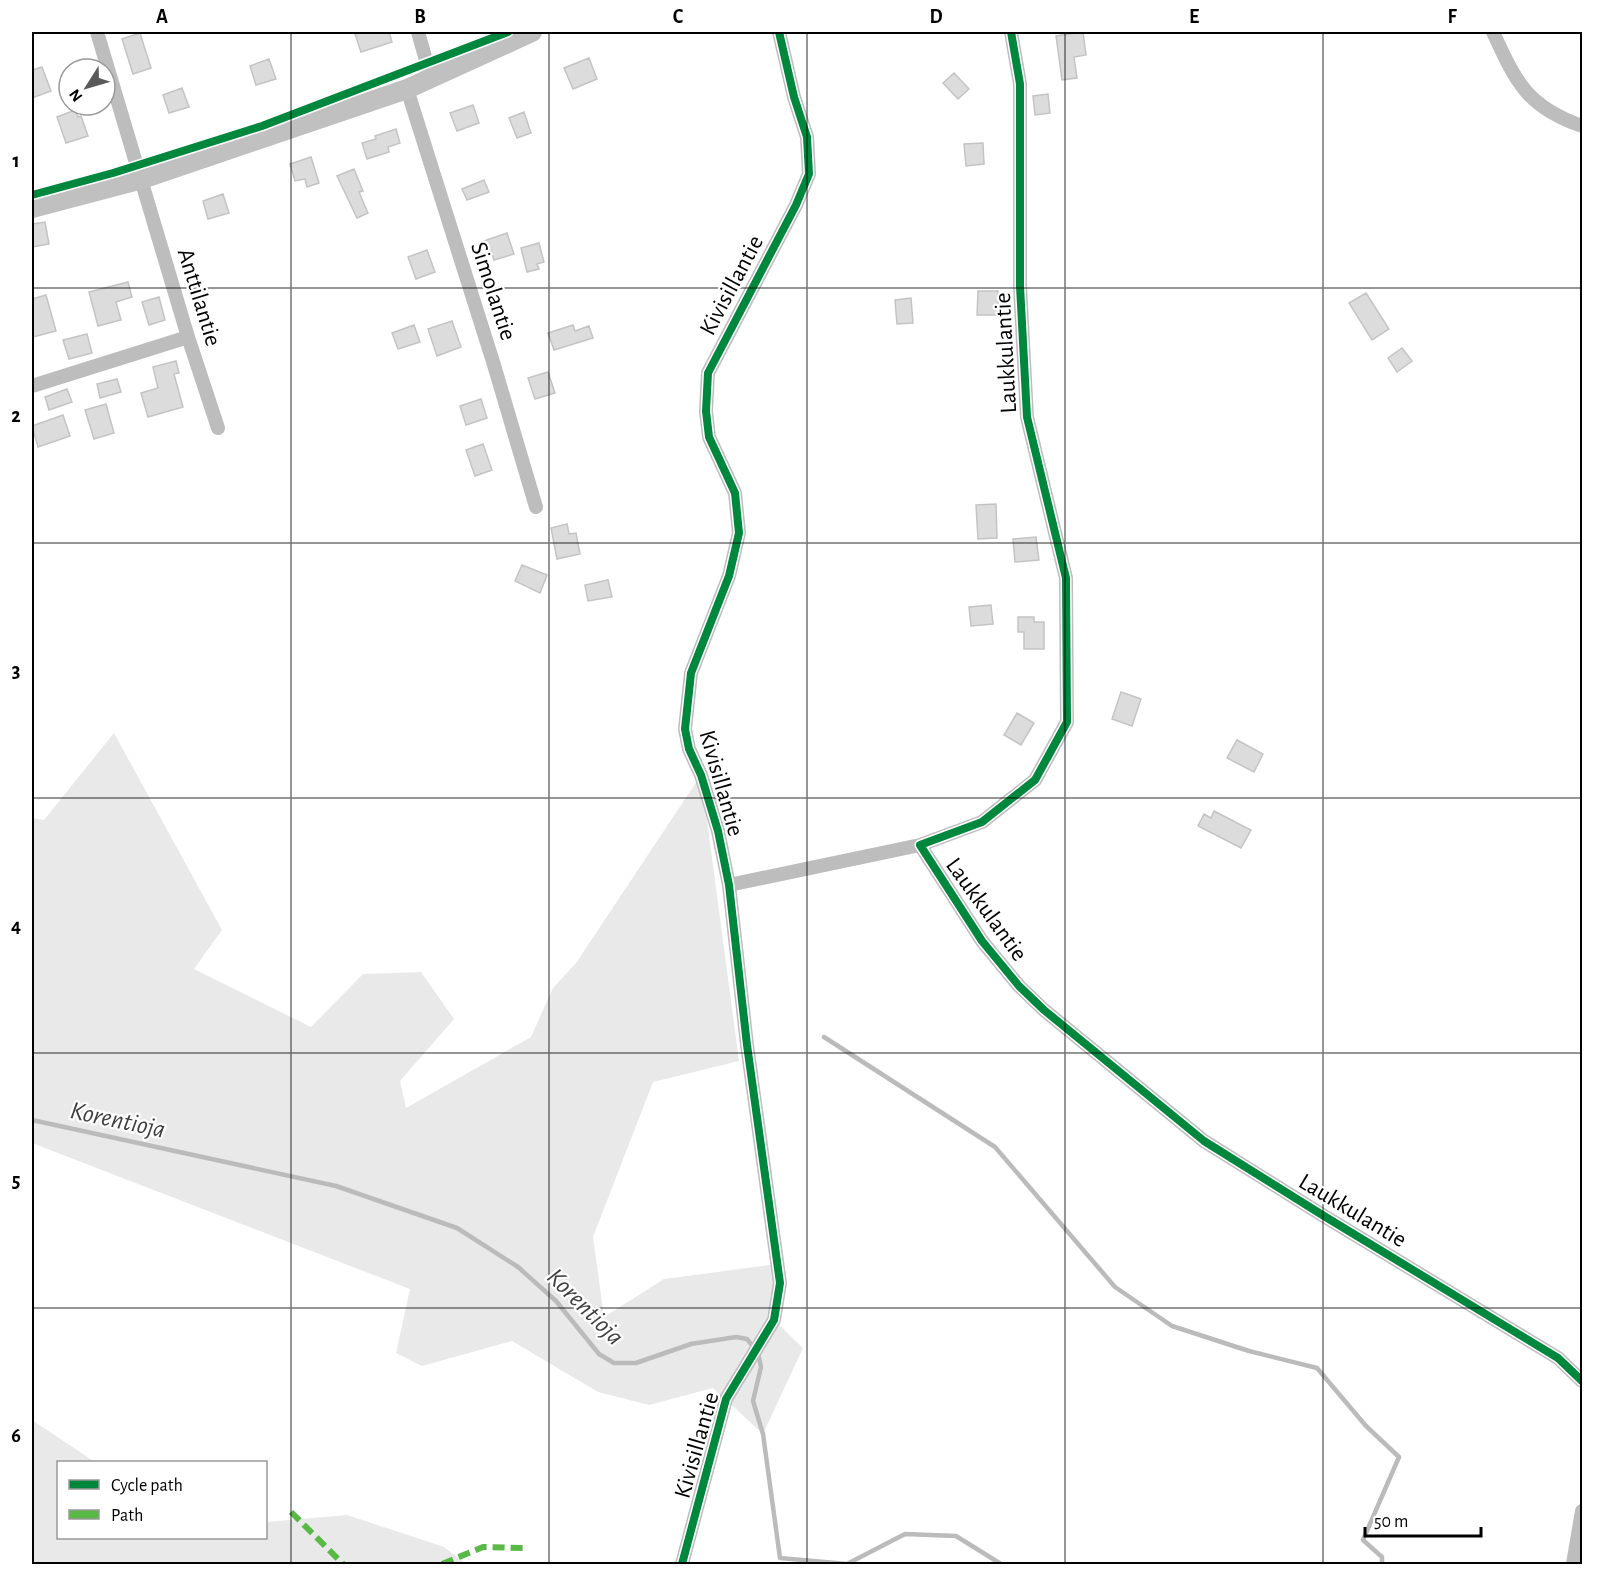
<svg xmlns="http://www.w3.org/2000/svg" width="1614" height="1596" viewBox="0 0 1614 1596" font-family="'Alegreya Sans',sans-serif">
<rect width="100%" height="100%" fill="#fff"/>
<path fill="#e9e9e9" d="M114,733L222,930L194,969L311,1027L363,974L421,972L454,1019L400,1081L406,1108L531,1037L553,988L576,963L701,775L739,1061L653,1082L593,1237L604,1317L664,1279L778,1264L774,1320L803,1348L763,1434L713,1388L649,1405L598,1392L512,1341L422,1366L396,1353L410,1289L32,1143V818L44,820Z
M32,1420L95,1462H58V1538H266V1522L347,1515L444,1547L466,1564H32Z"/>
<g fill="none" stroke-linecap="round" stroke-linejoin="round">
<path stroke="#bbb" stroke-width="4.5" d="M824,1037L995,1147L1115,1287L1172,1326L1249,1351L1317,1368L1366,1426L1399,1457L1363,1540L1382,1557V1564
M32,1120L336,1186L457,1228L518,1267L556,1301L599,1354L614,1363H636L691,1344L736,1337L747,1339L758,1353L761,1367L753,1401L763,1434L780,1558L847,1564L905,1534L956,1536L1001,1564"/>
</g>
<path fill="#dcdcdc" stroke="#c4c4c4" stroke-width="1.5" d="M362,32H389L392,42L361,52L355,34Z
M1083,32L1086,55L1074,57L1077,78L1062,80L1056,36Z
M140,33L151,68L133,74L122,39Z
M589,58L597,79L573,89L564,68Z
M269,59L276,79L256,85L250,66Z
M42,67L51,91L32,98V70Z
M954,73L969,89L958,99L943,83Z
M182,88L189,107L169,113L163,95Z
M1048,94L1050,113L1035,115L1033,96Z
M473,105L479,123L457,131L450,113Z
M75,110L78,117L81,116L88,136L66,143L57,117Z
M524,112L531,133L517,138L509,118Z
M396,129L400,143L388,147L389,152L367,159L362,143L376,139L375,136Z
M983,143L984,164L966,166L964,144Z
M311,157L319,183L307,187L305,179L295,181L290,164Z
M354,169L363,191L359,192L368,213L357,218L337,176Z
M484,180L489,192L467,200L462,189Z
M223,194L229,213L208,219L203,201Z
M45,222L49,244L32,247V224Z
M507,233L514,254L494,260L491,251L487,252L484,241Z
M539,243L544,262L537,264L539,269L527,272L521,248Z
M427,250L435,272L416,279L408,257Z
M128,282L132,297L116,302L121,320L98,326L89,292Z
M978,291H998V315H977Z
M1366,293L1389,329L1372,340L1349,303Z
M46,295L56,331L33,337L32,330V299Z
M159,297L165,320L149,325L142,302Z
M911,298L913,323L897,324L895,300Z
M452,321L461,347L437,356L428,329Z
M414,325L420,342L398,349L392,333Z
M573,325L575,331L589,326L593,338L554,350L548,333Z
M87,334L92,353L69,359L63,340Z
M1402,348L1412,361L1397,372L1388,358Z
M176,361L179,373L174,374L183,407L148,417L141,393L158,388L153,367Z
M548,372L555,393L535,399L528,378Z
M117,379L121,392L100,398L97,384Z
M67,389L72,402L49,410L45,397Z
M481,399L487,418L466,425L460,406Z
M106,404L114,433L94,439L85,410Z
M63,415L70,436L38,447L32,426Z
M483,444L492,470L475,476L466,450Z
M996,504L997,538L978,539L976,505Z
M567,524L569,534L576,533L580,554L557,559L551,528Z
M1036,537L1039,560L1015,562L1013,539Z
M522,565L547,575L540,593L515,581Z
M608,580L612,597L588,601L585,585Z
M991,605L993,624L971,626L969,607Z
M1018,617H1034V622H1044V649H1024V632H1018Z
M1121,692L1141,699L1132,726L1112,719Z
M1017,713L1034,723L1021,745L1004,735Z
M1237,740L1263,754L1254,772L1227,758Z
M1214,811L1251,830L1241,848L1198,826L1204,814L1211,818Z"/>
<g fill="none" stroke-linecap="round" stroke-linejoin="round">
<path stroke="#bdbdbd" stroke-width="14" d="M97,32L188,337L218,428
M418,32L431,78
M1011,32L1020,84V286L1027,417L1066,578L1067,722L1035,780L982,822L920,845L982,941L1019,986L1044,1010L1204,1141L1324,1216L1558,1358L1582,1381
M1493,32C1516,82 1527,107 1582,126
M407,89L494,365L536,507
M32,386L188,337
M729,885L920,845
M682,1564L726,1399L774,1320L780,1283L747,1045L729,885L718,831L701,775L689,749L685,729L691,673L729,576L739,533L735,493L709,437L706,411L708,373L796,205L809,174L807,137L794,97L779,32
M1573,1564L1582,1511"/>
<path stroke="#c0c0c0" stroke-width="20" d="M32,208L142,179L407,89L532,32"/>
<path stroke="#58b947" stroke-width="6" stroke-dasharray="12 6" stroke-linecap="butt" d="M291,1512L343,1564
M442,1564L483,1547L524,1548"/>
<defs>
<path id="cycleway" d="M1011,32L1020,84V286L1027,417L1066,578L1067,722L1035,780L982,822L920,845L982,941L1019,986L1044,1010L1204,1141L1324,1216L1558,1358L1582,1381
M32,195L113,173L262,126L508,32
M682,1564L726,1399L774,1320L780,1283L747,1045L729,885L718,831L701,775L689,749L685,729L691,673L729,576L739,533L735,493L709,437L706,411L708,373L796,205L809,174L807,137L794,97L779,32"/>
</defs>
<use href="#cycleway" stroke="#fff" stroke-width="11"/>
<use href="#cycleway" stroke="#00873e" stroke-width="8"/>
</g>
<path fill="none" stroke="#000" stroke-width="1.5" stroke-opacity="0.55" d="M291,32V1564M549,32V1564M807,32V1564M1065,32V1564M1323,32V1564M32,288H1582M32,543H1582M32,798H1582M32,1053H1582M32,1308H1582"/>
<g text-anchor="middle" stroke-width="4.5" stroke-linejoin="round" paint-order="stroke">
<g font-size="24" fill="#000" stroke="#fff">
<text transform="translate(731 285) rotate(-62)" y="8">Kivisillantie</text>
<text transform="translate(494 291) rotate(72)" y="8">Simolantie</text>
<text transform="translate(200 297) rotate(73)" y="8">Anttilantie</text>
<text transform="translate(1005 353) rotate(-93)" y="8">Laukkulantie</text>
<text transform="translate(722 783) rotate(74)" y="8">Kivisillantie</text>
<text transform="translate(987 909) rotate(54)" y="8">Laukkulantie</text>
<text transform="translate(1353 1210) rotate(31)" y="8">Laukkulantie</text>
<text transform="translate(696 1445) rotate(-74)" y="8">Kivisillantie</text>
</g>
<g font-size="26" font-style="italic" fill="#3f3f3f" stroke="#fff">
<text transform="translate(118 1119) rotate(12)" y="9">Korentioja</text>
<text transform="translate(586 1306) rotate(45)" y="9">Korentioja</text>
</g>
</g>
<rect width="1614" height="1596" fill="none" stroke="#ffffff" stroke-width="66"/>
<rect x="57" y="1461" width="210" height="78" fill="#ffffff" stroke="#999999" stroke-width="1.5"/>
<rect x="69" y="1480" width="30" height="9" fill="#00873e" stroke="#999999" stroke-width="1.5"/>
<text x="111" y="1491" font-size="18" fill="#000000">Cycle path</text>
<rect x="69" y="1510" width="30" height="9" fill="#58b947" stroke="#999999" stroke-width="1.5"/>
<text x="111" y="1521" font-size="18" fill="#000000">Path</text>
<g transform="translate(87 87) rotate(233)"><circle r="28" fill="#ffffff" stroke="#999999" stroke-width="1.5"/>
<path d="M0-4.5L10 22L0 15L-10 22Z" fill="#595959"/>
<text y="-9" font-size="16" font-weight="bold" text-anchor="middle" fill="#000000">N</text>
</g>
<path d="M1365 1527v9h116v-9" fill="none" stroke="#000000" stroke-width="3"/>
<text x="1374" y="1527" font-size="18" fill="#000000" stroke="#ffffff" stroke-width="4.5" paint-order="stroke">50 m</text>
<rect x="33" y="33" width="1548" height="1530" fill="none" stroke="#000" stroke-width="2"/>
<g font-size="20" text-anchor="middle" font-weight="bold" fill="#000">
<text x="162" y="23">A</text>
<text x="420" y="23">B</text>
<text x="678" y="23">C</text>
<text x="936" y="23">D</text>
<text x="1194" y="23">E</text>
<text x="1452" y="23">F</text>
<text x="16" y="167">1</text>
<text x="16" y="422">2</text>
<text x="16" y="677">3</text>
<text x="16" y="932">4</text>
<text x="16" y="1187">5</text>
<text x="16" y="1442">6</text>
</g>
</svg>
